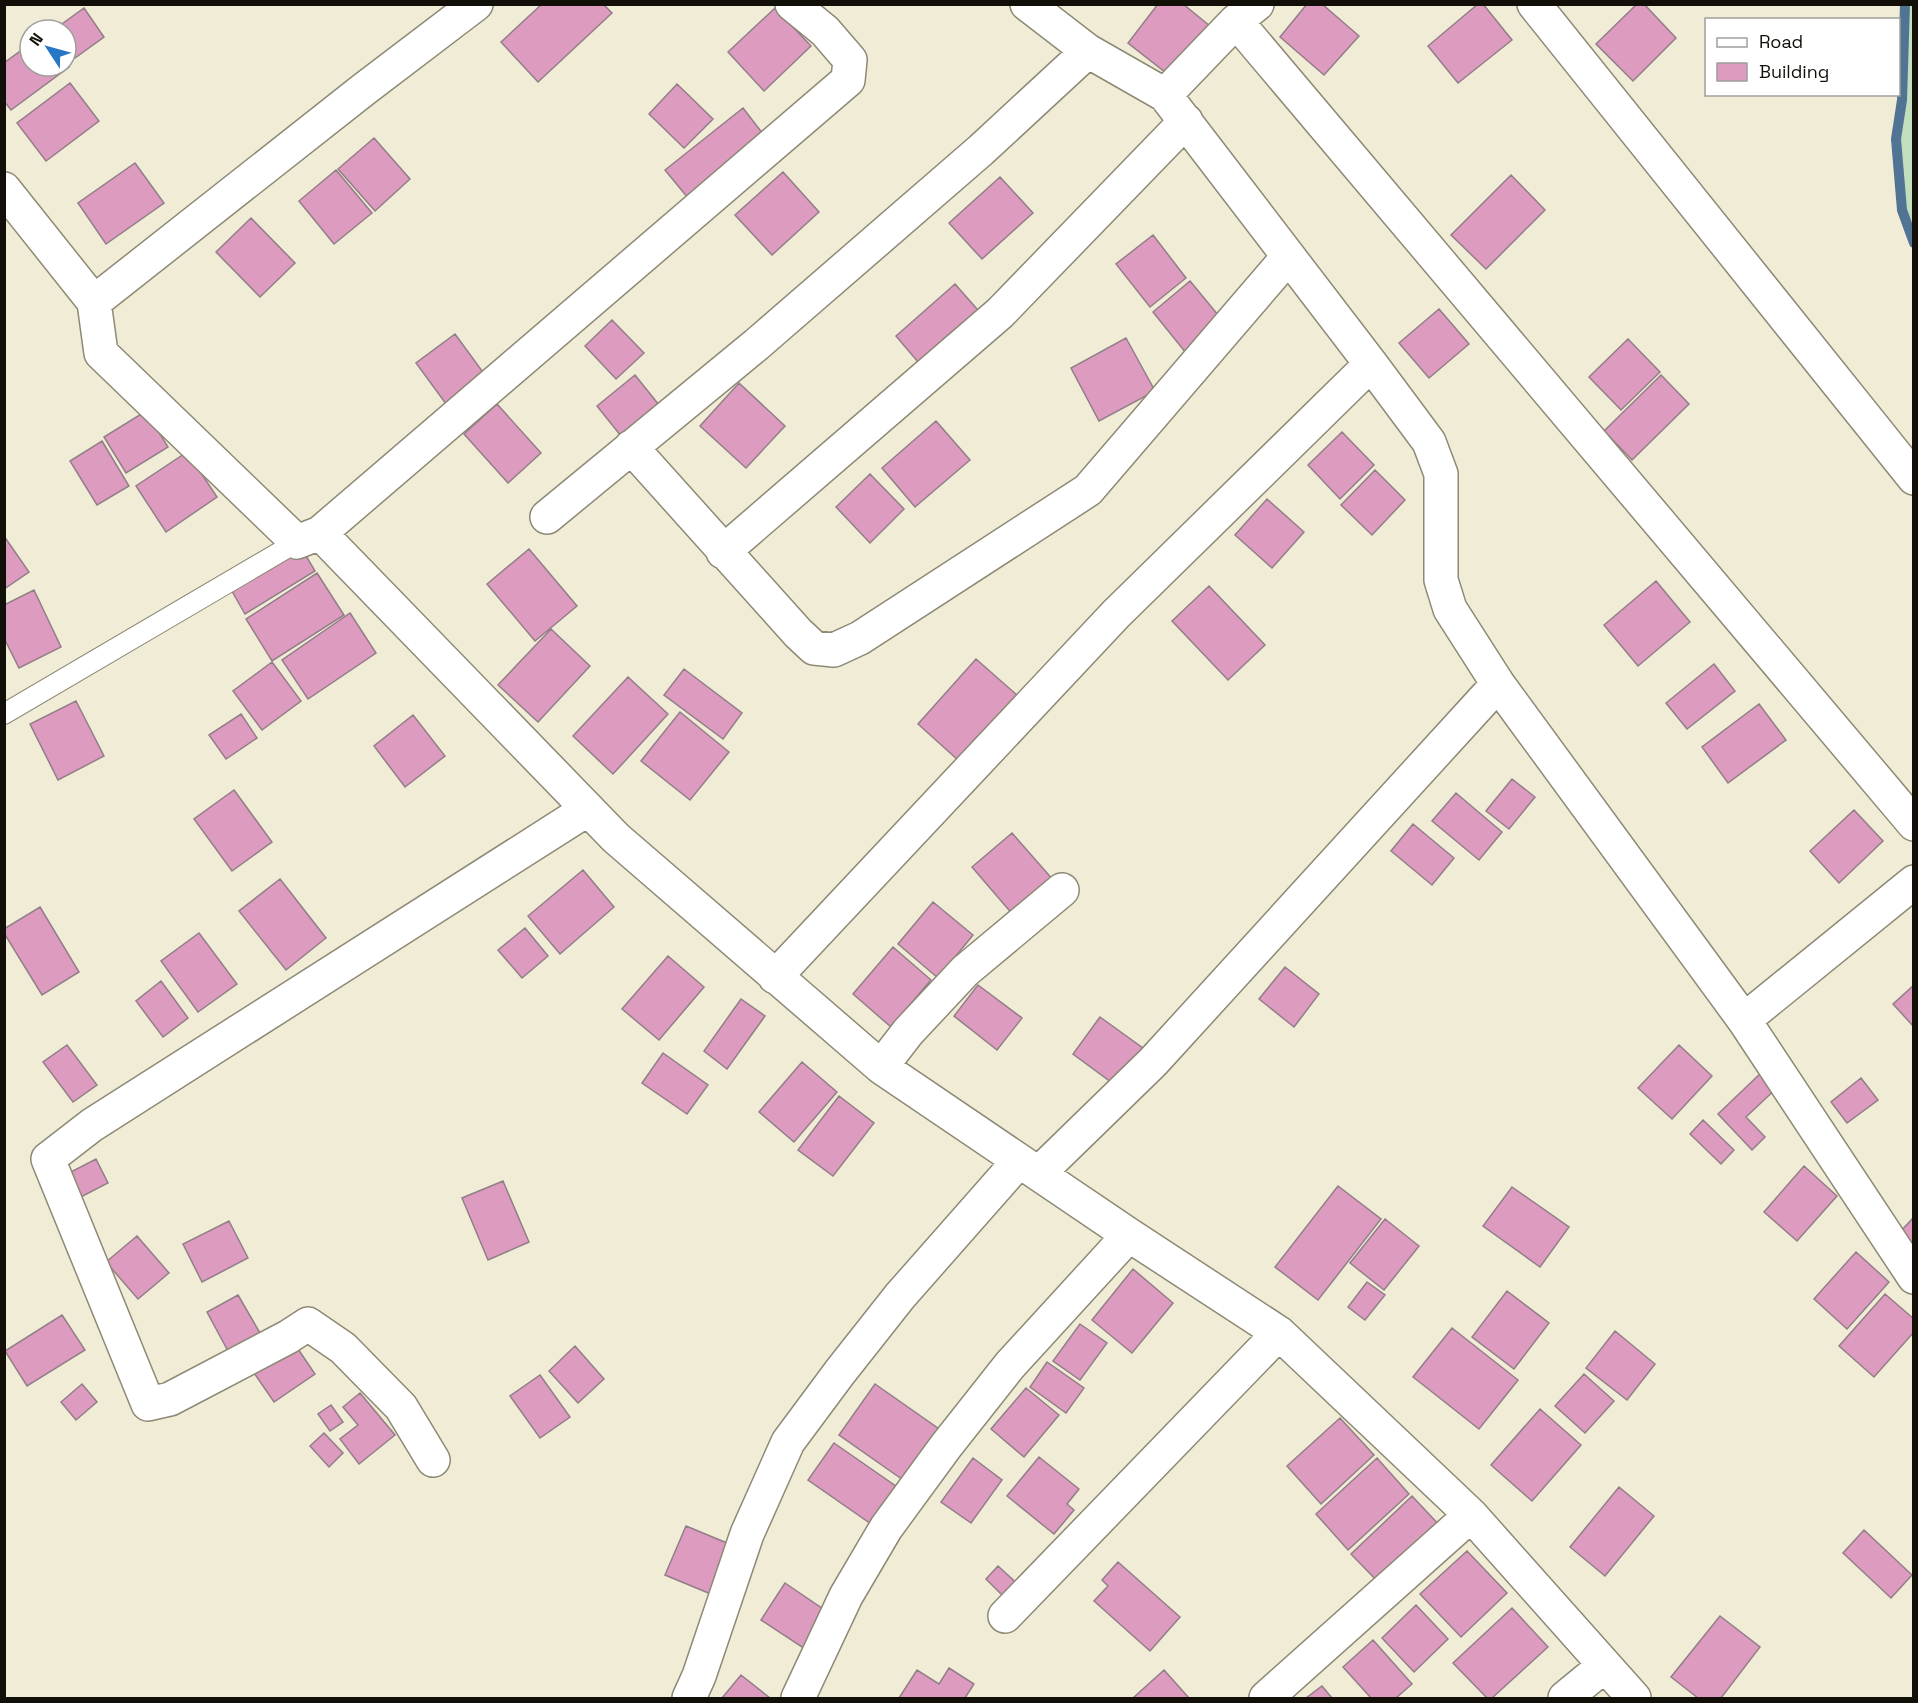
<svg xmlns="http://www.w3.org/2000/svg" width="1918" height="1703" viewBox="0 0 1918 1703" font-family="'Space Grotesk',sans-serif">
<rect width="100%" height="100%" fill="#f1ecd6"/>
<path fill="#c2dfbd" d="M1905,5H1914L1913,243L1902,210L1896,139L1902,100Z"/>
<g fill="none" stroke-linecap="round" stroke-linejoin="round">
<path stroke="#517494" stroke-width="10" d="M1905,4L1902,100L1896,139L1902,210L1914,243"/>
</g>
<path fill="#dc9bbf" stroke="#927e88" stroke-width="1.5" d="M542,4H603L612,13L538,82L501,42Z
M1158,4H1183L1210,26L1170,76L1128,43Z
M1307,4H1322L1359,36L1324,75L1280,37Z
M1478,4H1483L1512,40L1458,83L1428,46Z
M1637,4H1644L1676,38L1633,81L1596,44Z
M84,8L104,37L75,58L66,45V30L55,29Z
M775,8L811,46L764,91L728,52Z
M30,44V66H66V63L69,67L11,110L4,101V63Z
M70,83L99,121L46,161L17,123Z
M677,84L713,119L684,148L649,114Z
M743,108L770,143L693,204L665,170Z
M374,138L410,179L375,211L338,169Z
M135,163L164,203L106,244L78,203Z
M336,170L372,213L334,244L299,201Z
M783,172L819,212L772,255L735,215Z
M1511,175L1545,210L1486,269L1451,235Z
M1000,177L1033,213L982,259L949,223Z
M251,218L295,263L260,297L216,252Z
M1153,235L1186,278L1150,307L1116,264Z
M1190,281L1223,321L1186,353L1153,312Z
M955,284L984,317L924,369L896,336Z
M1439,309L1469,344L1429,378L1399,343Z
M612,320L644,353L616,379L585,346Z
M455,334L488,379L449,408L416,363Z
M1126,338L1155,391L1099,421L1071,368Z
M1628,339L1660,372L1621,410L1589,377Z
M635,375L663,410L625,441L597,406Z
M1661,375L1689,404L1632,460L1604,431Z
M739,383L785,426L746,468L700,426Z
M497,404L541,453L508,483L464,434Z
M146,411L168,447L126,473L104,437Z
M936,421L970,460L915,507L882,468Z
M1342,432L1374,465L1340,499L1308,465Z
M102,441L129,486L97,505L70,461Z
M187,452L217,497L166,532L136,486Z
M1375,470L1405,500L1372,535L1341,505Z
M870,474L904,509L870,543L836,507Z
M1267,499L1304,532L1272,568L1235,535Z
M4,536L29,572L4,589Z
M295,537L315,571L245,614L225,579Z
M529,549L577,606L535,641L487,584Z
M317,573L344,615L272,661L246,619Z
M1656,581L1690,622L1638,666L1604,625Z
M1209,586L1265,645L1228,680L1172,621Z
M34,590L61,647L19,668L4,638V605Z
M350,613L376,653L308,699L282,660Z
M551,629L590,666L538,722L498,685Z
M976,659L1017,695L959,761L918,724Z
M272,662L301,701L262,730L233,691Z
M1714,664L1735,691L1687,729L1666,703Z
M684,669L742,713L723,739L664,695Z
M628,677L668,714L613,774L573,736Z
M76,701L104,756L58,780L30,724Z
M1759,704L1786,740L1728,783L1702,747Z
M680,712L729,752L690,800L641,761Z
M241,714L257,738L226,759L209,735Z
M413,715L445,756L405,787L374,746Z
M1512,779L1535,797L1509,829L1486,811Z
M234,790L272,842L232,871L194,819Z
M1456,793L1502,832L1479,860L1432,821Z
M1854,810L1883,841L1839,883L1810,851Z
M1413,824L1454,858L1432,885L1391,851Z
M1012,833L1054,881L1014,916L972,867Z
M583,870L614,907L560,954L528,916Z
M280,879L326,938L286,970L239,911Z
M933,902L973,935L938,978L898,944Z
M40,907L79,972L42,995L4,933V929Z
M525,928L548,956L522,978L498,950Z
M199,933L237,984L198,1012L161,961Z
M893,947L931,980L891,1027L853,994Z
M668,956L704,987L659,1040L622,1009Z
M1285,967L1319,994L1294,1027L1259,999Z
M161,981L188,1018L163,1037L136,1001Z
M978,985L1022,1018L997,1050L954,1016Z
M1914,985V1027L1893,1004Z
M741,999L765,1016L727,1069L704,1051Z
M1100,1017L1147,1051L1119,1088L1073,1054Z
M67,1045L97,1085L73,1102L43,1062Z
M1679,1045L1712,1076L1672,1119L1638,1088Z
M663,1053L708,1085L687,1114L642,1083Z
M802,1062L837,1092L794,1142L759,1112Z
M1764,1070L1779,1086L1746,1117L1765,1137L1752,1150L1718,1114Z
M1861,1078L1878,1100L1847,1123L1831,1102Z
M839,1096L874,1123L833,1176L798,1150Z
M1703,1120L1734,1150L1721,1164L1690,1134Z
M96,1159L108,1183L75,1200L63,1176Z
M1804,1166L1837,1196L1797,1241L1764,1212Z
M503,1181L529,1242L488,1260L462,1198Z
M1338,1186L1381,1219L1318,1300L1275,1267Z
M1512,1187L1569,1227L1540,1267L1483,1226Z
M1914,1217V1245L1900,1232Z
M1385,1219L1419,1246L1384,1290L1350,1263Z
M229,1221L248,1258L202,1282L183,1244Z
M137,1236L169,1273L138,1299L106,1262Z
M1856,1252L1889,1282L1847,1329L1814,1299Z
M1133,1269L1173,1303L1132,1353L1092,1320Z
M1367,1282L1385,1295L1365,1320L1348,1307Z
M1507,1291L1549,1323L1514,1369L1472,1337Z
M1885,1294L1914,1319V1332L1874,1377L1839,1346Z
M238,1295L260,1333L228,1351L207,1312Z
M62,1315L85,1350L27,1386L5,1351Z
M1080,1324L1107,1343L1080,1380L1053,1361Z
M1452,1328L1518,1380L1479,1429L1413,1377Z
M1615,1331L1655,1364L1627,1400L1586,1368Z
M294,1343L315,1374L274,1402L252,1370Z
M575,1346L604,1379L578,1403L549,1371Z
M1047,1362L1084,1388L1066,1413L1030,1387Z
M1584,1374L1614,1401L1585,1433L1555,1406Z
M540,1375L570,1417L540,1438L510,1396Z
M82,1384L97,1402L76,1420L61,1402Z
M875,1384L942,1431L906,1482L839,1435Z
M1026,1388L1059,1415L1024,1457L991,1429Z
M360,1393L395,1435L359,1464L340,1439L358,1425L343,1407Z
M331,1405L343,1422L330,1431L318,1414Z
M1540,1409L1581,1445L1532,1501L1491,1465Z
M1340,1418L1374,1455L1321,1504L1287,1466Z
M324,1433L343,1453L329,1467L310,1446Z
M834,1443L900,1489L874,1526L808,1480Z
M1039,1457L1079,1489L1067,1504L1074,1510L1054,1534L1007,1496Z
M973,1458L1002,1480L971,1523L941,1502Z
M1377,1458L1409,1494L1348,1550L1316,1514Z
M1619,1487L1654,1516L1605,1576L1570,1547Z
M1412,1496L1443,1529L1382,1586L1351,1554Z
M686,1526L739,1548L718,1597L665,1575Z
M1864,1530L1912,1575L1891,1598L1843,1553Z
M1467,1551L1507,1593L1461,1637L1420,1594Z
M1118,1562L1180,1617L1150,1651L1094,1601L1108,1586L1102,1580Z
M998,1566L1020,1586L1007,1600L986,1579Z
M785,1583L829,1613L805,1649L761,1620Z
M1416,1605L1448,1639L1414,1672L1382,1638Z
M1512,1608L1548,1647L1492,1698H1487L1453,1663Z
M1720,1616L1760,1647L1721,1698H1698L1671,1677Z
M1373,1640L1412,1684L1396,1698H1371L1343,1667Z
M949,1668L974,1684L965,1698H899L917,1670L939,1684Z
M1164,1670L1189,1698H1133Z
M741,1675L770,1698H722Z
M1322,1686L1332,1698H1306Z"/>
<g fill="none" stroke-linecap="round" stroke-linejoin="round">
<defs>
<path id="service" d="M4,714L297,542"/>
<path id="minor" d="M1027,4L1088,51L1165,95L1371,364L1429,442L1441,474V580L1450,609L1498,684L1744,1020L1914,1277
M1534,4L1914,478
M1236,21L1914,824
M1165,95L1236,21L1257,4
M4,189L94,302L101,353L297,542L320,533L616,838L881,1067L1129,1235L1279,1333L1471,1515L1634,1698
M94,302L363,90L476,4
M631,447L798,633L814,648L834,650L860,638L1088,490L1288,257
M547,517L756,345L981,150L1088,51
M320,533L848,80L850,60L825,31L792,4
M723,552L1000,313L1186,121
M775,977L1116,614L1371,364
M1744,1020L1914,882
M881,1067L908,1032L965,971L1062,890
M1039,1173L1153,1062L1498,684
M433,1460L401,1407L343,1348L308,1324L288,1337L170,1399L148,1404L48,1159L92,1125L588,809
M1005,1616L1279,1333
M689,1698L699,1676L747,1534L788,1442L840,1372L900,1296L1019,1161
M798,1698L846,1596L886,1528L946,1446L1010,1365L1129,1235
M1266,1698L1471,1515
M1565,1698L1604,1666"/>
</defs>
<use href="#service" stroke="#8e8975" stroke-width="22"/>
<use href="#minor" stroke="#8e8975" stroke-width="36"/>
<use href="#service" stroke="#fff" stroke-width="20"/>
<use href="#minor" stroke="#fff" stroke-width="33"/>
</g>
<rect width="1918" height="1703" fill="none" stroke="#110f08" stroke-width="12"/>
<rect x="1705" y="18" width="195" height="78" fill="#ffffff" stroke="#a09f9c" stroke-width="1.5"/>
<rect x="1717" y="38" width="30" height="9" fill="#ffffff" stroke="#a09f9c" stroke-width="1.5"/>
<text x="1759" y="48" font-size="18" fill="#110f08">Road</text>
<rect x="1717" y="63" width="30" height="18" fill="#dc9bbf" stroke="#a09f9c" stroke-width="1.5"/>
<text x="1759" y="78" font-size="18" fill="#110f08">Building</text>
<g transform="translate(48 48) rotate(306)"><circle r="28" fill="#ffffff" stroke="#a09f9c" stroke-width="1.5"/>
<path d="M0-4.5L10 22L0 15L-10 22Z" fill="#2678c7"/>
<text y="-9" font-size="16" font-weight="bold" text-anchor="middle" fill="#110f08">N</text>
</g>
</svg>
